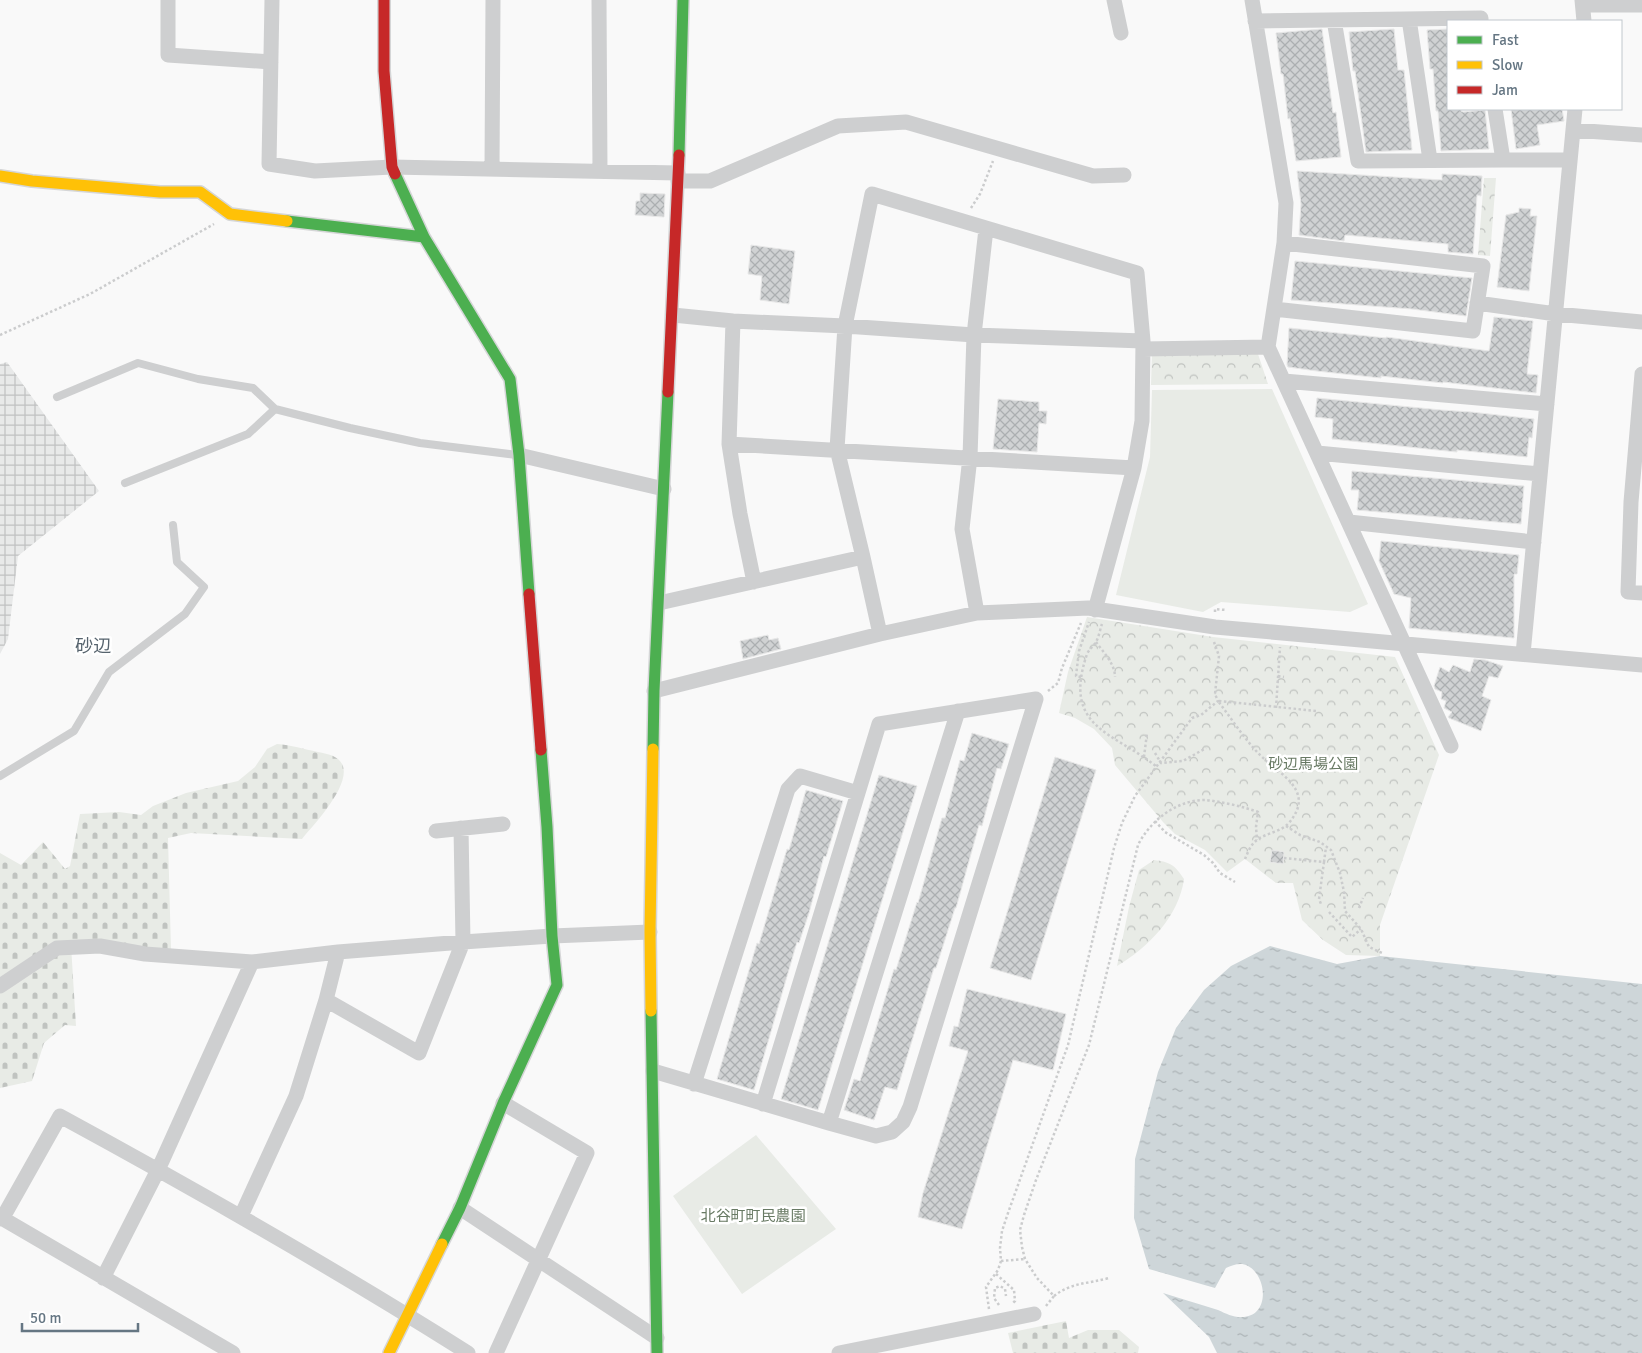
<svg xmlns="http://www.w3.org/2000/svg" width="1642" height="1353" viewBox="0 0 1642 1353" font-family="Signika,'Noto Sans JP',sans-serif">
<defs>
<pattern id="industrial-grid" width="8" height="8" patternUnits="userSpaceOnUse" patternTransform="scale(1.25)"><rect width="8" height="8" fill="#e8e9e9"/><path d="M0 4h8M4 0v8" fill="none" stroke="#c0c1c2"/></pattern>
<pattern id="forest-crowns" width="20" height="18" patternUnits="userSpaceOnUse" patternTransform="scale(1.25)"><rect width="20" height="18" fill="#e8ebe6"/><path d="M2 6a3 3 0 1 1 6 0M12 15a3 3 0 1 1 6 0" fill="none" stroke="#c0c3c0"/></pattern>
<pattern id="cemetery-stones" width="16" height="16" patternUnits="userSpaceOnUse" patternTransform="scale(1.25)"><rect width="16" height="16" fill="#e8ebe6"/><path d="M2 7V4a2 2 0 0 1 4 0v3zM10 15v-3a2 2 0 0 1 4 0v3z" fill="#c0c3c0"/></pattern>
<pattern id="water-ripples" width="26" height="14" patternUnits="userSpaceOnUse" patternTransform="scale(1.25)"><rect width="26" height="14" fill="#ced6d9"/><path d="M2 4q2-2 4 0t4 0M15 11q2-2 4 0t4 0" fill="none" stroke="#abb2b5"/></pattern>
<pattern id="building-cross-hatch" width="8" height="8" patternUnits="userSpaceOnUse" patternTransform="scale(1.25)"><rect width="8" height="8" fill="#d0d2d3"/><path d="M0 0l8 8M0 8l8-8" fill="none" stroke="#acafb1"/></pattern>
</defs>
<rect width="100%" height="100%" fill="#f9f9f9"/>
<path fill="url(#industrial-grid)" d="M7,362L99,491L18,556L8,639L0,654V364Z"/>
<path fill="#e8ebe6" d="M1272,389L1368,604L1350,612L1221,602L1203,612L1116,595L1150,457L1152,390Z
M756,1135L836,1229L742,1294L673,1196Z"/>
<path fill="url(#forest-crowns)" d="M1484,178H1496L1490,256L1478,255Z
M1152,353L1258,354L1268,384L1151,385Z
M1087,617L1213,637L1395,657L1439,755L1380,925V956L1346,955L1323,940L1302,920L1293,883H1276L1245,859L1227,872L1205,850L1175,834L1163,822L1115,765L1112,748L1094,729L1075,718L1059,713L1068,672Z
M1154,860C1170,862 1175,865 1184,879C1179,916 1148,948 1117,966L1129,907L1139,870Z"/>
<path fill="url(#cemetery-stones)" d="M277,744C291,745 304,749 318,752C323,753 329,754 333,756C366,771 314,824 302,839L191,833L168,838L171,950L71,945L76,1026L65,1025L44,1043L32,1081L0,1088V853L21,865L43,842L65,869L70,866L80,814L119,812L141,815L153,806L186,793L238,781L255,767L267,749Z
M1066,1321L1069,1338L1088,1330H1119L1139,1347L1138,1353H1013L1008,1333Z"/>
<path fill="url(#water-ripples)" d="M1270,946L1337,964L1380,956L1642,984V1353H1217L1209,1337L1163,1293C1181,1299 1200,1304 1218,1310C1227,1314 1234,1318 1244,1317C1270,1315 1267,1276 1248,1266C1241,1262 1233,1265 1226,1268L1215,1288L1149,1269L1134,1218L1135,1159L1158,1072L1176,1028L1204,990L1231,966Z"/>
<path fill="url(#building-cross-hatch)" stroke="#e8e8e8" d="M1322,29L1333,113L1336,112L1341,157L1296,161L1290,118L1288,119L1283,74H1281L1276,33Z
M1394,29L1398,70H1404L1412,150L1366,152L1355,71H1353L1349,32Z
M1448,29V109H1461V111L1463,112L1485,110L1489,149L1441,151L1438,111H1436L1433,69H1430L1427,30Z
M1511,109H1562L1564,121L1537,125L1540,145L1516,149Z
M1297,171L1442,180V174L1482,176L1481,196L1477,195L1473,254L1448,252V244L1345,235L1344,241L1299,235L1301,204Z
M640,193L665,194L664,217L635,215L636,201H640Z
M1519,208L1531,209L1530,216H1537L1529,291L1497,287L1506,215L1519,212Z
M751,245L795,251L789,304L760,300L762,276L748,274Z
M1295,261L1472,278L1466,316L1412,309L1291,300Z
M1494,317L1533,321L1527,374L1538,375L1536,393L1443,382V383L1381,376V378L1317,371L1288,367L1287,365L1289,328L1386,338V337L1489,351Z
M1317,398L1441,410L1471,412L1534,419L1532,438L1529,437L1527,457L1457,450V452L1332,439L1333,419L1315,417Z
M998,399L1039,402V411H1047L1046,424L1039,423L1037,452L993,449Z
M1352,471L1524,486L1521,524L1357,510L1359,490H1351Z
M1381,541L1519,555L1517,574H1514V638L1409,628L1411,598L1394,594L1379,561Z
M768,635L769,640L778,638L781,649L743,659L740,641Z
M1474,659L1485,660L1503,666L1498,678L1489,676L1482,696L1491,700L1481,731L1449,718L1448,717L1452,712L1444,708L1446,701L1441,699L1442,692L1435,689L1434,686L1440,667L1449,672L1453,665L1470,672Z
M972,733L1009,744L1001,769L997,768L982,826L979,825L956,908H955L936,968H934L897,1090L885,1087L874,1120L844,1110L854,1079L860,1081L894,969L896,970L917,902L918,903L942,818H945L960,760L964,761Z
M1055,757L1096,770L1031,980L990,968Z
M879,775L917,786L818,1110L781,1099Z
M806,790L843,801L826,857L824,856L809,913L799,943L797,942L754,1090L717,1079L757,943L759,944L787,849L789,850Z
M1272,850L1284,852L1283,864L1270,862Z
M967,989L1066,1014L1053,1070L1013,1060L962,1229L918,1217L923,1193L968,1051L949,1046L954,1026L958,1027Z"/>
<g fill="none" stroke-linecap="round" stroke-linejoin="round">
<defs>
<path id="fast" d="M679,155L683,0
M395,174L424,237L510,379L519,455L529,594
M287,221L424,237
M653,749L654,691L668,392
M651,1011L657,1353
M442,1244L460,1208L503,1103L557,985L552,936L547,827L541,750"/>
<path id="slow" d="M0,176L32,181L160,192H200L230,214L287,221
M651,1011L650,932L653,749
M389,1353L442,1244"/>
<path id="jam" d="M384,0V71L392,167L395,174
M668,392L679,155
M529,594L541,750"/>
</defs>
<use href="#fast" stroke="#d5d6d7" stroke-width="14"/>
<use href="#slow" stroke="#d5d6d7" stroke-width="14"/>
<use href="#jam" stroke="#d5d6d7" stroke-width="14"/>
<path stroke="#cbcccd" stroke-width="2.5" stroke-dasharray="2.5 2.5" stroke-linecap="butt" d="M971,208L980,194L993,161
M0,335L90,294L214,224
M1215,612V609L1226,610
M1102,624C1100,629 1099,637 1096,642C1093,647 1089,649 1087,654C1062,728 1112,731 1157,767
M1096,642C1104,653 1115,664 1115,677
M1278,676L1284,677
M1081,677L1076,676L1079,651L1089,622
M1048,691L1058,683L1062,668L1081,623
M1276,708L1280,647
M1155,753L1161,763L1183,761L1206,748
M1144,757L1147,733
M1155,821L1165,832L1204,855L1213,863L1220,873L1235,882
M1286,826L1300,835L1320,842L1331,850L1340,873L1344,892L1345,911L1361,929L1369,947L1382,953
M1284,858L1324,862L1319,899L1321,904
M1245,859C1248,852 1251,844 1257,840C1266,833 1280,832 1288,824C1318,790 1278,774 1258,753C1243,737 1231,718 1218,701L1317,711
M1324,862L1326,847
M1359,908L1363,898
M1329,912L1352,937L1361,929
M1001,1261L1025,1259
M996,1274L1014,1290L1015,1301L1013,1303
M1054,1296C1072,1282 1088,1284 1109,1278
M999,1305L994,1298L995,1288L1000,1286L1005,1289L1006,1296
M1046,1306L1054,1296L1037,1278L1025,1259L1022,1247L1020,1230L1024,1215L1036,1180L1089,1045L1138,845C1150,821 1176,800 1205,800C1219,801 1245,807 1258,812L1256,827L1257,840
M989,1309L986,1287L998,1270L1001,1261L1000,1248L1002,1231L1008,1213L1068,1045L1114,848L1122,823L1135,796L1192,718L1201,715L1218,701L1215,694L1219,656L1214,642"/>
<path stroke="#cecfd0" stroke-width="8" d="M57,397L138,363L198,379L253,388L275,409L350,428L420,443L517,455
M125,483L248,434L275,409
M0,776L74,731L109,672L185,614L204,587L177,562L173,525"/>
<path stroke="#cecfd0" stroke-width="15" d="M168,0V55L271,62
M272,0L269,164L315,171L392,167L678,173
M599,0L600,171
M1114,0L1121,33
M1252,0L1286,203L1284,243L1268,347L1451,746
M1582,0L1584,21
M1583,5H1642
M1409,19L1430,160
M1334,20L1358,161L1503,160
M1255,21L1481,18V21
M1495,109L1503,160H1570
M1573,130L1642,135
M492,169L493,0
M678,181H710L838,126L906,122L1093,176L1124,175
M1477,303L1556,314L1642,322
M1274,309L1473,331L1483,266L1284,243
M673,315L733,321L845,326L974,335L1143,341
M733,321L729,444L740,514L754,582
M1143,349L1268,347
M1642,374L1631,502L1628,592L1642,593
M1284,381L1547,404
M729,444L1134,468
M1317,453L1540,474
M519,455L664,489
M1349,522L1534,542
M863,557L837,449L845,326L872,194L1137,273L1143,341L1142,421L1134,468L1095,610
M659,603L863,557L880,634
M977,613L962,529L970,457L974,335L986,229
M1523,654L1575,109
M654,691L880,634L977,613L1088,608L1215,627L1642,665
M436,831L503,824
M0,986L57,948L100,946L145,954L252,962L338,952L463,942L552,936L650,932
M326,1000L419,1053L463,942L461,828
M653,1071L829,1123L876,1136L892,1132L903,1122L910,1107L1036,699L879,724L763,1104
M694,1084L788,789L800,776L858,793
M829,1123L958,711
M460,1208L657,1338
M241,1216L296,1096L326,1000L338,952
M0,1217L233,1353
M2,1219L60,1116C198,1191 335,1269 468,1353
M103,1278L158,1170L252,962
M496,1353L587,1153L503,1103
M839,1353L1034,1314"/>
<use href="#fast" stroke="#4caf50" stroke-width="11"/>
<use href="#slow" stroke="#ffc107" stroke-width="11"/>
<use href="#jam" stroke="#c62828" stroke-width="11"/>
</g>
<g text-anchor="middle" stroke-width="5" stroke-linejoin="round" paint-order="stroke">
<g font-size="15" fill="#687a64" stroke="#fff">
<text x="1313" y="769">砂辺馬場公園</text>
<text x="753" y="1221">北谷町町民農園</text>
</g>
<g font-size="18" fill="#57646e" stroke="#fff">
<text x="93" y="652">砂辺</text>
</g>
</g>
<rect x="1447" y="20" width="175" height="90" fill="#ffffff" stroke="#c1c8cd"/>
<rect x="1457" y="36" width="25" height="8" fill="#4caf50" stroke="#c1c8cd"/>
<text x="1492" y="45" font-size="15" fill="#657683">Fast</text>
<rect x="1457" y="61" width="25" height="8" fill="#ffc107" stroke="#c1c8cd"/>
<text x="1492" y="70" font-size="15" fill="#657683">Slow</text>
<rect x="1457" y="86" width="25" height="8" fill="#c62828" stroke="#c1c8cd"/>
<text x="1492" y="95" font-size="15" fill="#657683">Jam</text>
<path d="M22 1323v8h116v-8" fill="none" stroke="#657683" stroke-width="2.5"/>
<text x="30" y="1323" font-size="15" fill="#657683" stroke="#ffffff" stroke-width="4" paint-order="stroke">50 m</text>
</svg>
